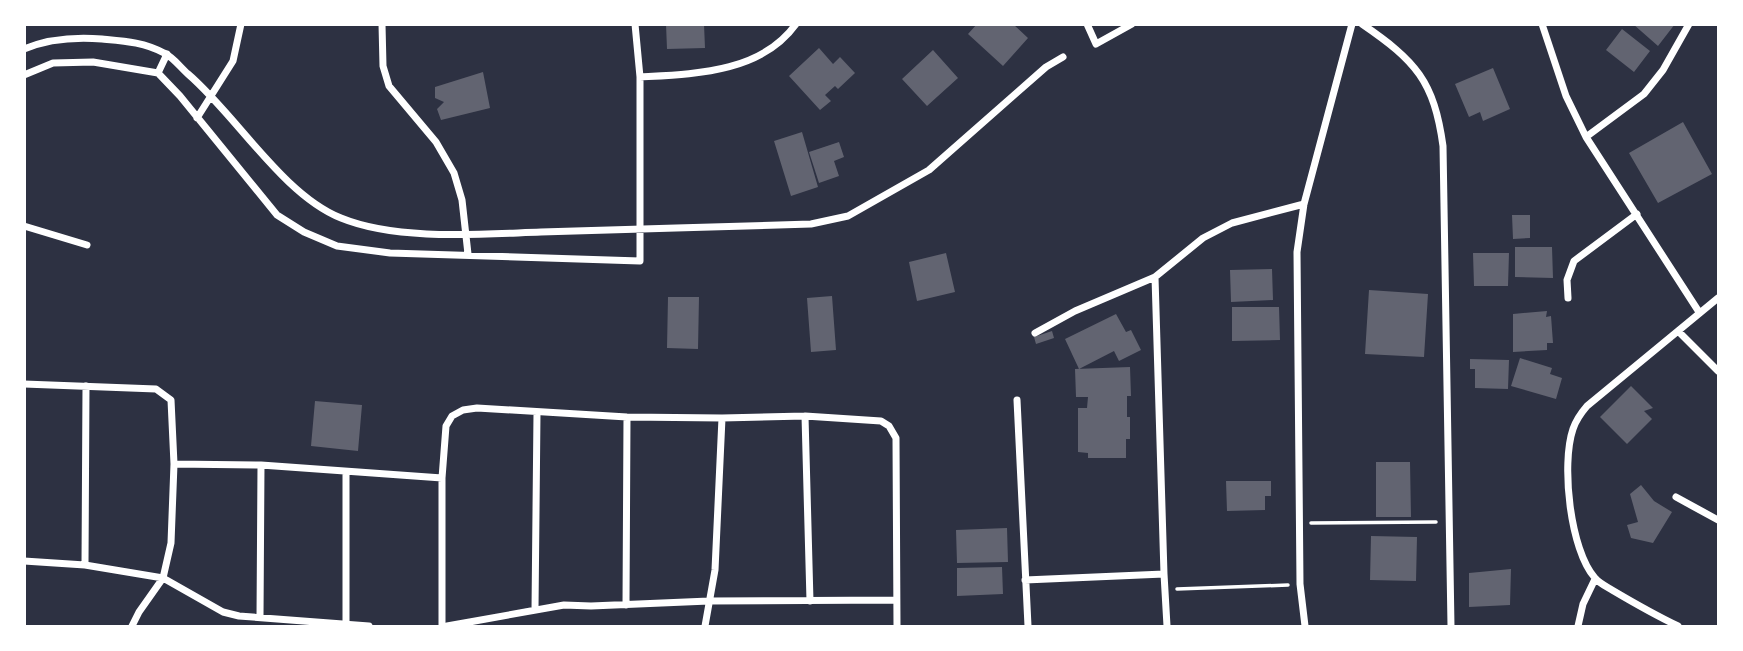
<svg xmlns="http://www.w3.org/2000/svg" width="1743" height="651" viewBox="0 0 1743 651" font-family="'PT Sans Narrow',sans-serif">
<rect width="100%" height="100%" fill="#2d3142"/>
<path fill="#626471" d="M666,24H704L705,48L667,49Z
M977,24H1013L1028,38L1003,66L968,34Z
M1633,24H1675L1658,46Z
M1622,29L1650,51L1634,72L1606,50Z
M819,48L833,64L840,57L855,73L838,89L835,86L825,95L831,101L820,110L789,76Z
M933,50L958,78L927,106L902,79Z
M1493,68L1510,109L1483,121L1480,112L1469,117L1455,84Z
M483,72L490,108L441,120L437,109L444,102L435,98V87Z
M1683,122L1712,174L1658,203L1629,153Z
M802,132L818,187L791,196L774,141Z
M839,142L844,157L834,161L839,176L819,183L809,152Z
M1512,215H1530V238L1513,239Z
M1515,247H1552L1553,278L1515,277Z
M946,253L955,292L917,301L909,262Z
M1473,253H1509L1508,286H1474Z
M1272,269L1273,300L1231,302L1230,270Z
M1369,290L1428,294L1424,357L1365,354Z
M832,296L836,350L811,352L807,298Z
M668,297H699L698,349L667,348Z
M1232,307H1279L1280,340L1232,341Z
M1547,311L1546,317L1551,316L1553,343H1547V350L1513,352V314Z
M1116,314L1126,332L1131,330L1141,350L1119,361L1114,351L1079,369L1065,339Z
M1052,331L1054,338L1036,344L1034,337Z
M1520,358L1552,368L1550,374L1562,378L1556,399L1511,386Z
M1470,359L1509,360L1508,389L1475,388V369H1470Z
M1130,367L1131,396H1127V417H1130V439H1126V458H1088V453L1078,452V408H1087L1088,397H1076L1075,369Z
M1631,386L1653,408L1644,411L1652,419L1627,444L1600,417Z
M315,401L362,405L358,451L311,446Z
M1376,462H1410L1411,517H1376Z
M1226,481H1271V496H1265V510L1227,511Z
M1641,485L1654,501L1672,512L1653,543L1631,538L1627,525L1638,522L1630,494Z
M1007,528L1008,562L957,563L956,530Z
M1371,536L1417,537L1416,581L1370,580Z
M1002,567L1003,594L957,596V568Z
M1511,569L1510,605L1469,607V573Z"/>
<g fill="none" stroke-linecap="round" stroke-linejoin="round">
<path stroke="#fff" stroke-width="3.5" d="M1311,523L1436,522
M1177,589L1288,585"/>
<path stroke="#fff" stroke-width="7" d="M382,24L383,66L389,86L436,142L454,173L462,200L468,254
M1087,24L1096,44L1132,24
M1362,24C1416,61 1434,81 1443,146L1451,626
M1542,24L1566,96L1586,137L1699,312
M24,49C48,39 77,37 102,39C124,41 144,42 164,53C173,57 180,67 188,74C236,115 283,195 341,218C397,241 481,234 541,232C631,230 721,226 811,224L848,216L929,170L1046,67L1063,57
M158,73L167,54
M24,75L53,63L93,62L158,73L180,96L277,215L304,232L337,246L390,253L640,261V77L635,24
M640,77C694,74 761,73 796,24
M197,118L233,61L241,24
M1586,137L1644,94L1663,70L1689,24
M24,226L87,245
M1155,277L1164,574L1167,626
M1568,298L1567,280L1574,261L1637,214
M1678,331L1718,371
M1035,333L1075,311L1155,277L1203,238L1232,223L1304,204
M24,384L156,389L171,400L174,464L171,543L163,578L139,612L132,626
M1017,400L1028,626
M805,416L810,601
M174,464L261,465L442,478
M346,472V625
M1676,497L1718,520
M24,561L85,565L163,578L223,612L239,616L369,626
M85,565L86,386
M1025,580L1164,574
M626,605L627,417
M535,610L537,413
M260,617L261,465
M442,626V478L446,426L452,416L463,410L477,408L627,417L722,418
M447,626L564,605L591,606L709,601L896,600
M705,626L715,570L722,418L805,416L881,421L889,426L896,438L897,626
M1305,626L1300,584L1297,252L1304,204L1352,24
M1578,626L1583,604L1595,579
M1678,626C1655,615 1634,603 1612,590C1607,587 1599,583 1595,578C1570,550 1561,464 1573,429C1576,420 1581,413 1587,406L1718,298"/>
</g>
<rect width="1743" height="651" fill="none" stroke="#ffffff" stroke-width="52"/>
</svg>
